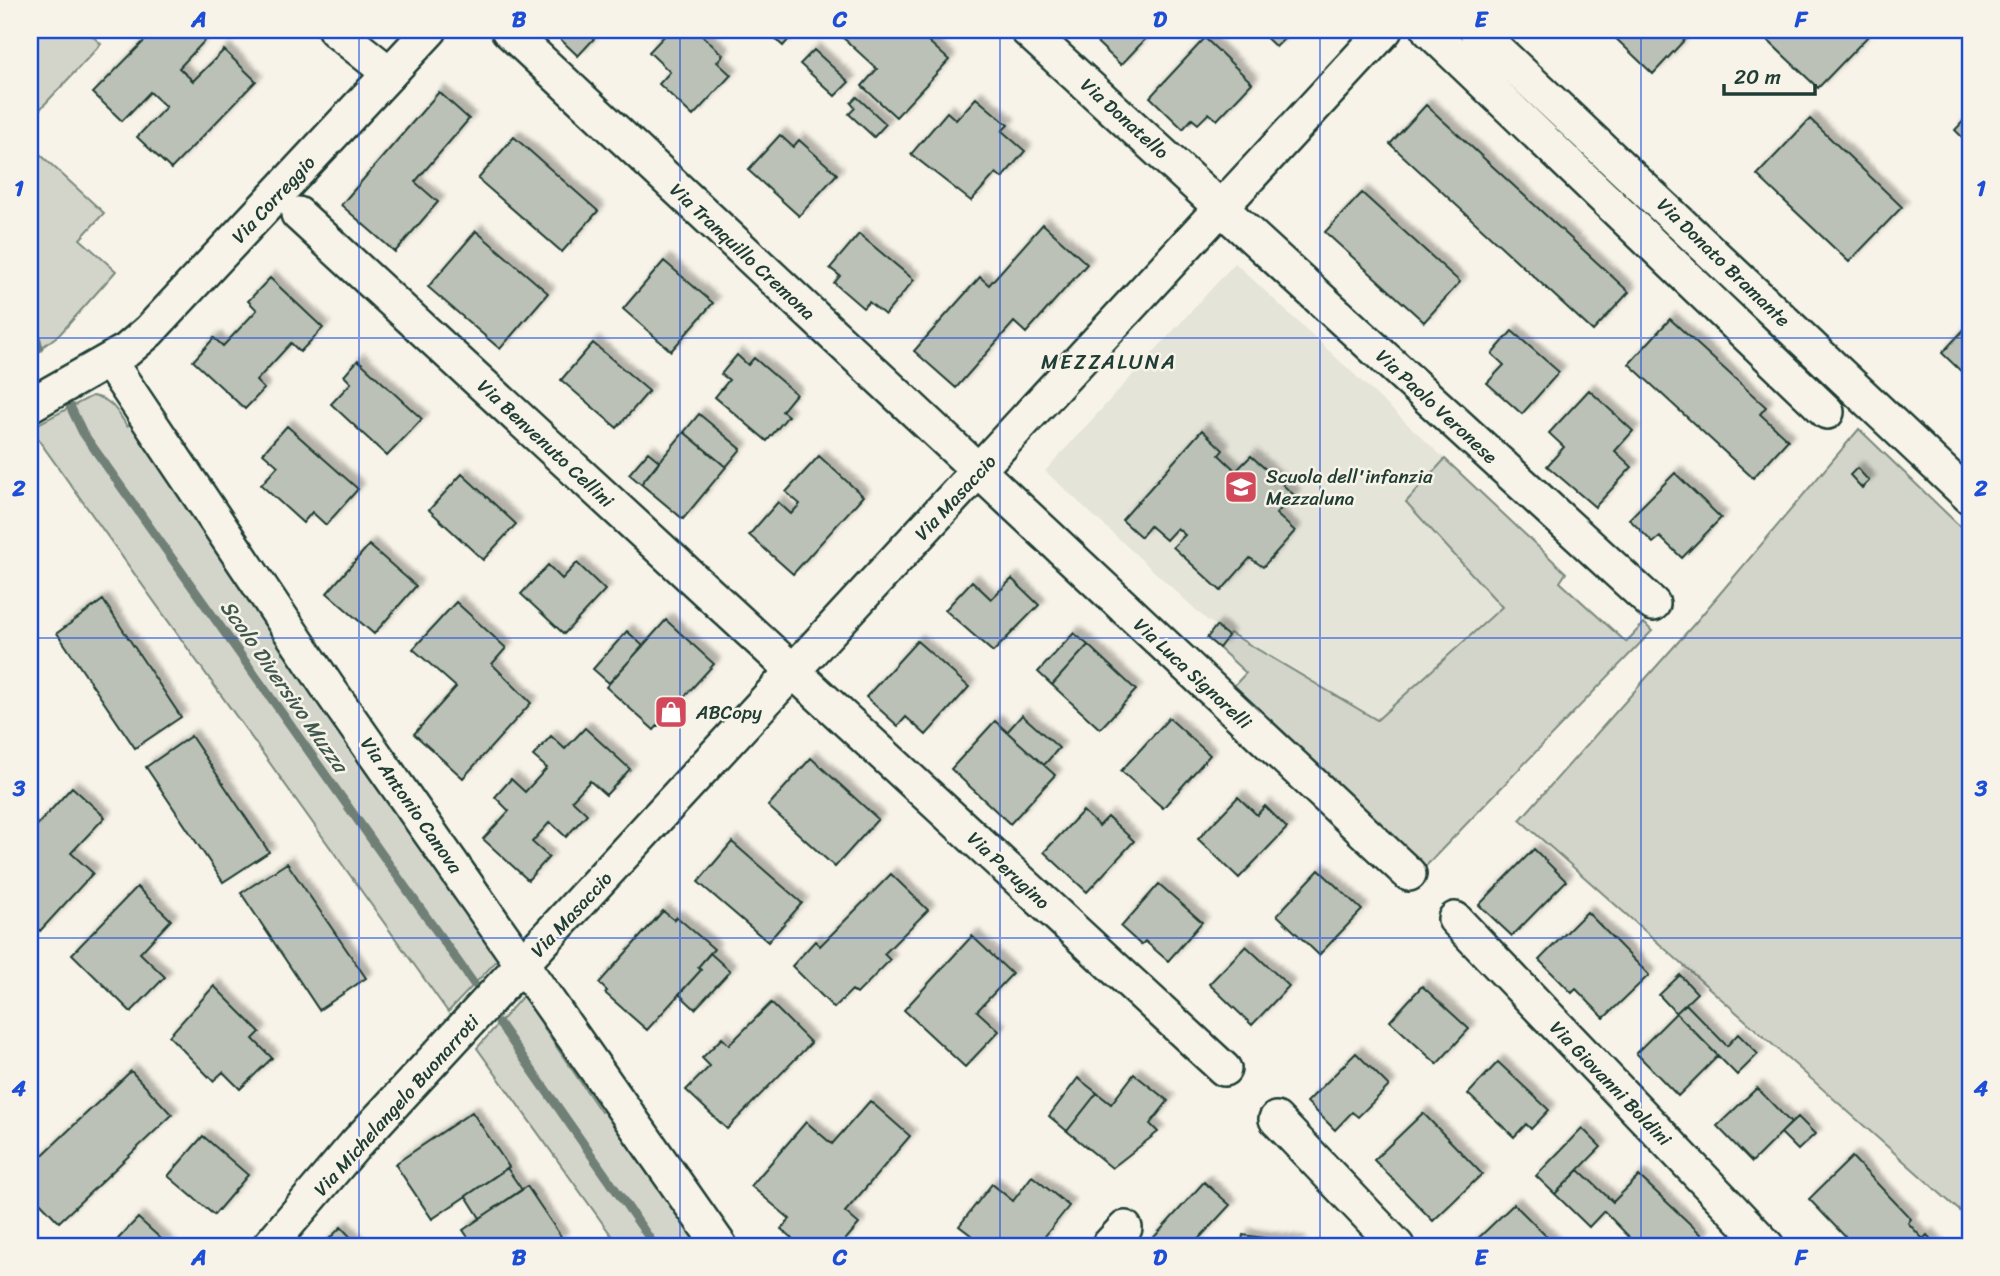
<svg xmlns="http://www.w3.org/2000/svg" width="2000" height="1276" viewBox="0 0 2000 1276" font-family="Sriracha,sans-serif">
<defs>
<filter id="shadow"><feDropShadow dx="6" dy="-6" stdDeviation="2" flood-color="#0004"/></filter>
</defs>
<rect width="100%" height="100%" fill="#f7f3e8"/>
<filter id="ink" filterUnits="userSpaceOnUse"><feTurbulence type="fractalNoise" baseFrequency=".0143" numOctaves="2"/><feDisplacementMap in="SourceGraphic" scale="14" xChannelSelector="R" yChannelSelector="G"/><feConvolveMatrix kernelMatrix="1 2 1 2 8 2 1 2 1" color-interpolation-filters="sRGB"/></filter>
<g filter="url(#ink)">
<path fill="#e5e4d9" d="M1235,263L1445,459L1406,502L1502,607L1377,720L1207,620L1045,471Z"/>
<path fill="#d3d5ca" stroke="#79897f" stroke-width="2" d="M30,30H86L101,44L30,120Z
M30,145L104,213L80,239L116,271L60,334L30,356Z
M92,396C111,398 117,411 127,426L134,422L503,954L448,1012L30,428Z
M1859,429L1970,536V1220L1520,820L1695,623Z
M1445,459L1566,573L1560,582L1626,642L1644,623L1652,631L1423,869L1230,690L1246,673L1219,648L1230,633L1377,720L1502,607L1406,502Z
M528,990L539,1005L543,1027L601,1112L611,1107L709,1246H619L477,1048Z"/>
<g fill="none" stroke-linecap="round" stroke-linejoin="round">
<path stroke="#6f8077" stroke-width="9" d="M30,312L39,348
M70,406L83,433L474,984
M499,1023L655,1246"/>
</g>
<path fill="#bbc1b6" stroke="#1f3d34" stroke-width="2" filter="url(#shadow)" d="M155,30H207L211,34L179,68L193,81L224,50L256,81L171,169L137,137L166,107L150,92L122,121L93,93Z
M562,30H602L578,56L556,35Z
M670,30H696L723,55L717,62L731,75L693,116L659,84L670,72L649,52Z
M765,30H797L783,46Z
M845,30H916L949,60L896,117L862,86L877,69L840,35Z
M1084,30H1154L1121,65Z
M1258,30H1293L1276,47Z
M1607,30H1684L1689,35L1653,74Z
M1764,30H1874L1818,88L1760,33Z
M1205,38L1252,83L1217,120L1209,113L1198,124L1192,119L1183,129L1150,97Z
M814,50L849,82L835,96L800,64Z
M439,92L469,119L415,182L438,202L395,252L341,205Z
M857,97L886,124L874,137L849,114L855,108L851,103Z
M976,98L1008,125L1002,131L1025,151L1002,178L996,173L971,201L911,154L947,112L956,120Z
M1426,105L1629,292L1593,331L1390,144Z
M1970,114V145L1955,130Z
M1810,119L1902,207L1849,262L1757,175Z
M780,135L793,147L799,140L837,174L799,216L748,170Z
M514,137L598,211L562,252L478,179Z
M1362,193L1460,282L1424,322L1325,232Z
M1043,224L1087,264L1026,333L1014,322L956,388L914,351L980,277L989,285Z
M476,231L548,293L500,349L428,287Z
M859,234L914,280L885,315L869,302L863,308L834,283L840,276L830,268Z
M664,261L713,303L671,351L623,309Z
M270,278L323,328L300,352L291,343L256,381L264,389L245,409L193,361L214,338L223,346L257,310L248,301Z
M1670,319L1766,407L1760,414L1788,440L1753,478L1629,364Z
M1970,323V380L1942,353Z
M1512,331L1559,372L1522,414L1487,383L1504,365L1492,354Z
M593,343L649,391L617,428L561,380Z
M737,355L748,365L754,358L796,394L782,411L788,416L767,441L715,397L729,380L721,374Z
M358,360L422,419L387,456L331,404L351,383L344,376Z
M1589,390L1633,431L1615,451L1632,467L1595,507L1547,466L1564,447L1549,433Z
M699,414L741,449L726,467L684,432Z
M287,426L358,489L326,525L312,512L303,523L261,485L278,466L263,453Z
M1202,430L1223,450L1219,455L1236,471L1251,456L1294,495L1276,514L1295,531L1263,567L1250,558L1221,591L1173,547L1185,535L1177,528L1166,540L1150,526L1141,537L1122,520Z
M684,432L726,467L683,519L641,484Z
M648,452L659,461L641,484L629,474Z
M819,456L863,496L793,574L749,535L778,502L791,514L800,504L786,492Z
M1857,468L1869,481L1862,488L1850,475Z
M1675,473L1721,518L1682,558L1660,537L1653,543L1629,519Z
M462,474L516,524L483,560L429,510Z
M369,545L416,586L374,634L327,593Z
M577,563L605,590L564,634L521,594L548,565L562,579Z
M1012,579L1039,605L993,652L945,610L972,581L991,599Z
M103,600L181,717L135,748L57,633Z
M456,602L506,648L492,664L531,703L463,778L414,734L456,687L413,649Z
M666,620L714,664L654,730L606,687Z
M1216,626L1228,636L1219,648L1207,638Z
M627,631L643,646L609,683L593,669Z
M1074,633L1088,645L1052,685L1038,672Z
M917,641L969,687L926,735L906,717L898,726L866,697Z
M1088,645L1136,690L1100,729L1052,685Z
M1022,715L1059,748L1044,765L1007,732Z
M1169,718L1210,755L1163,808L1121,771Z
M995,721L1055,775L1010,824L951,769Z
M585,728L630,769L606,795L590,781L572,800L587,814L566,837L550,822L532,842L549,857L528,880L483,839L509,811L495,797L511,779L525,792L547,768L533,756L551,736L565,749Z
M191,736L269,852L223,882L146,767Z
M811,758L878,819L835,867L768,806Z
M72,787L105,817L71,853L93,873L40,931L30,922V833Z
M1238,797L1257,815L1265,806L1287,828L1239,878L1198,839Z
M1083,811L1099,826L1108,817L1134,841L1087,892L1044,852Z
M732,842L802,903L768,942L698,882Z
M1534,849L1566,881L1512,936L1479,905Z
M287,863L366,978L319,1010L241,893Z
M1319,870L1362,910L1319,955L1277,915Z
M891,874L928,910L884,954L890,960L857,994L852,990L834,1008L792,966L815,941L820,946Z
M1159,884L1202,922L1168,961L1145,941L1141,945L1121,927Z
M137,887L171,920L140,953L165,977L131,1012L72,954Z
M663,911L674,920L677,917L714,949L698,967L701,970L647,1030L605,993L607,991L599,983Z
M1587,912L1649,975L1604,1018L1576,989L1572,993L1539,960Z
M972,936L1012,974L977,1011L999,1031L965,1067L904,1010Z
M1246,946L1289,986L1252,1025L1209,984Z
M710,953L730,971L695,1009L679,994L701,970L698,967Z
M1680,975L1697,993L1676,1013L1659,995Z
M214,986L260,1032L253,1039L272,1058L240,1089L223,1072L213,1081L169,1036Z
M1422,986L1469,1029L1437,1064L1390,1021Z
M771,1003L811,1043L727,1129L686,1090L710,1066L702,1058L722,1038L729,1045Z
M1686,1004L1727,1046L1738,1034L1758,1054L1737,1075L1676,1013Z
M1676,1013L1718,1056L1678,1096L1636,1053Z
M1356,1053L1389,1086L1358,1117L1352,1112L1335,1130L1307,1102Z
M1498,1062L1549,1110L1531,1129L1526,1124L1514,1137L1468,1094Z
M131,1071L172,1115L59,1222L30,1192V1167Z
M1134,1074L1168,1101L1150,1124L1158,1132L1112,1168L1067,1131L1097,1093L1111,1104Z
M1078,1078L1097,1093L1067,1131L1049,1116Z
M1757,1088L1791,1123L1752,1162L1717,1126Z
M870,1101L910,1136L845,1212L859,1224L840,1246H801L781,1229L790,1219L751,1186L806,1122L832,1144Z
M472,1112L509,1167L432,1219L395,1164Z
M1423,1113L1482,1174L1433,1221L1374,1160Z
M1798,1117L1815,1134L1798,1150L1781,1133Z
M1582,1128L1601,1147L1555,1194L1536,1176Z
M203,1136L248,1175L214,1215L168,1176Z
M1852,1157L1911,1219L1908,1223L1923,1239L1927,1235L1937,1246H1854L1809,1199Z
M507,1168L522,1190L480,1218L466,1196Z
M1579,1170L1613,1202L1639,1176L1703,1236L1693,1246H1638L1604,1211L1589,1227L1555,1194Z
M1032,1176L1069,1206L1037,1246H964L972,1236L959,1226L992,1184L1013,1201Z
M1204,1182L1230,1205L1192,1246H1146Z
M527,1186L562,1238L550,1246H474L463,1230Z
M1514,1204L1556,1246H1470Z
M138,1218L169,1246H153L146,1240L141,1246H127L118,1239Z
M341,1227L359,1246H322Z
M1243,1235L1299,1243L1298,1246H1241Z"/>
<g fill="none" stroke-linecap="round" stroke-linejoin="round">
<defs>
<path id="minor" d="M335,30L389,73
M508,30L1409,874
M1027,30L1653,604
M1429,30L1827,412
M1476,30L1970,497
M298,214L1224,1069
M109,361L327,686L720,1246
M30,405L127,350L149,331L430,30
M1455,919L1767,1246
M1276,1119L1397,1246
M269,1246L355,1145L1385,30
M1108,1246L1125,1228"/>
</defs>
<use href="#minor" stroke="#1f3d34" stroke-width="38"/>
<use href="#minor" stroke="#f7f3e8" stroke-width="33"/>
</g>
</g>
<path fill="none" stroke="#1d4ed8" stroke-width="2" stroke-opacity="0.55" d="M359,30V1246M680,30V1246M1000,30V1246M1320,30V1246M1641,30V1246M30,338H1970M30,638H1970M30,938H1970"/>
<defs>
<symbol id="school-square" viewBox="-11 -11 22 22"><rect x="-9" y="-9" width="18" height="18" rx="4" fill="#d1495b" stroke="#f7f3e8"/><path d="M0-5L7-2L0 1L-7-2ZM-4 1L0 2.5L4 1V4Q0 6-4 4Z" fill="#fff"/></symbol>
<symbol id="shop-square" viewBox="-11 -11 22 22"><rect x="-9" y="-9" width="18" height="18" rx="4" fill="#d1495b" stroke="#f7f3e8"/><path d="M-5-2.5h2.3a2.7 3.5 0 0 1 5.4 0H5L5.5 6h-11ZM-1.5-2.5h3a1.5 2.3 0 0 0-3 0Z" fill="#fff"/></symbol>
</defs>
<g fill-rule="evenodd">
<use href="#school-square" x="1222" y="468" width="38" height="38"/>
<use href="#shop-square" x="652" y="693" width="38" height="38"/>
</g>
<g text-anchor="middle" stroke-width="5" stroke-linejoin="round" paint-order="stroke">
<g font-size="19" fill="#1f3d34" stroke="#f7f3e8">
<text transform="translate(1125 118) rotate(42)" y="7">Via Donatello</text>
<text transform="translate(273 199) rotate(-47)" y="7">Via Correggio</text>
<text transform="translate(743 251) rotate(43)" y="7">Via Tranquillo Cremona</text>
<text transform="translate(1724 262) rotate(44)" y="7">Via Donato Bramante</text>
<text transform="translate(1437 406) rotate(43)" y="7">Via Paolo Veronese</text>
<text transform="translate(546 443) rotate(43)" y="7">Via Benvenuto Cellini</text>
<text transform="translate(955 497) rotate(-47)" y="7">Via Masaccio</text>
<text transform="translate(1193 673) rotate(43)" y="7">Via Luca Signorelli</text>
<text transform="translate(412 805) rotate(55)" y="7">Via Antonio Canova</text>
<text transform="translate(1009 870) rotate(43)" y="7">Via Perugino</text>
<text transform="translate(571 914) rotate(-47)" y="7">Via Masaccio</text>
<text transform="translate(1611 1083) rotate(46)" y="7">Via Giovanni Boldini</text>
<text transform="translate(396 1105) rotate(-48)" y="7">Via Michelangelo Buonarroti</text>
</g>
<g font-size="19" fill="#1f3d34" stroke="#f7f3e8" text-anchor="start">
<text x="1266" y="483">Scuola dell'infanzia<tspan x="1266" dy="22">Mezzaluna</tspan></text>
<text x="696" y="719">ABCopy</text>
</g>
<g font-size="21" letter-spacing="2" fill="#1f3d34" stroke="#f7f3e8">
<text x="1109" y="369">MEZZALUNA</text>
</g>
<g font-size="21" font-style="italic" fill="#405950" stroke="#f7f3e8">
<text transform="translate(284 686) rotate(55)" y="7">Scolo Diversivo Muzza</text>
</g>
</g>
<rect width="2000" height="1276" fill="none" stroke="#f7f3e8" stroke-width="77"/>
<path d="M1724 84v10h91v-10" fill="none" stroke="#1f3d34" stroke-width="3.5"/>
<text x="1734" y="84" font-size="21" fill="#1f3d34" stroke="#f7f3e8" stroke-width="5" paint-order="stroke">20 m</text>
<rect x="38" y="38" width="1924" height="1200" fill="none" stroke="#1d4ed8" stroke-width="2.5"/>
<g font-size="23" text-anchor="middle" font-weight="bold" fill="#1d4ed8">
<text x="199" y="27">A</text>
<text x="519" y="27">B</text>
<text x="840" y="27">C</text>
<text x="1160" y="27">D</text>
<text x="1481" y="27">E</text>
<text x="1801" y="27">F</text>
<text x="19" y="196">1</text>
<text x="1981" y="196">1</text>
<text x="19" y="496">2</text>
<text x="1981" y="496">2</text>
<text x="19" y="796">3</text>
<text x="1981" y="796">3</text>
<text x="19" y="1096">4</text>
<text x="1981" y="1096">4</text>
<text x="199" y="1265">A</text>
<text x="519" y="1265">B</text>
<text x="840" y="1265">C</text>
<text x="1160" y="1265">D</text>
<text x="1481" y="1265">E</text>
<text x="1801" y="1265">F</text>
</g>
</svg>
